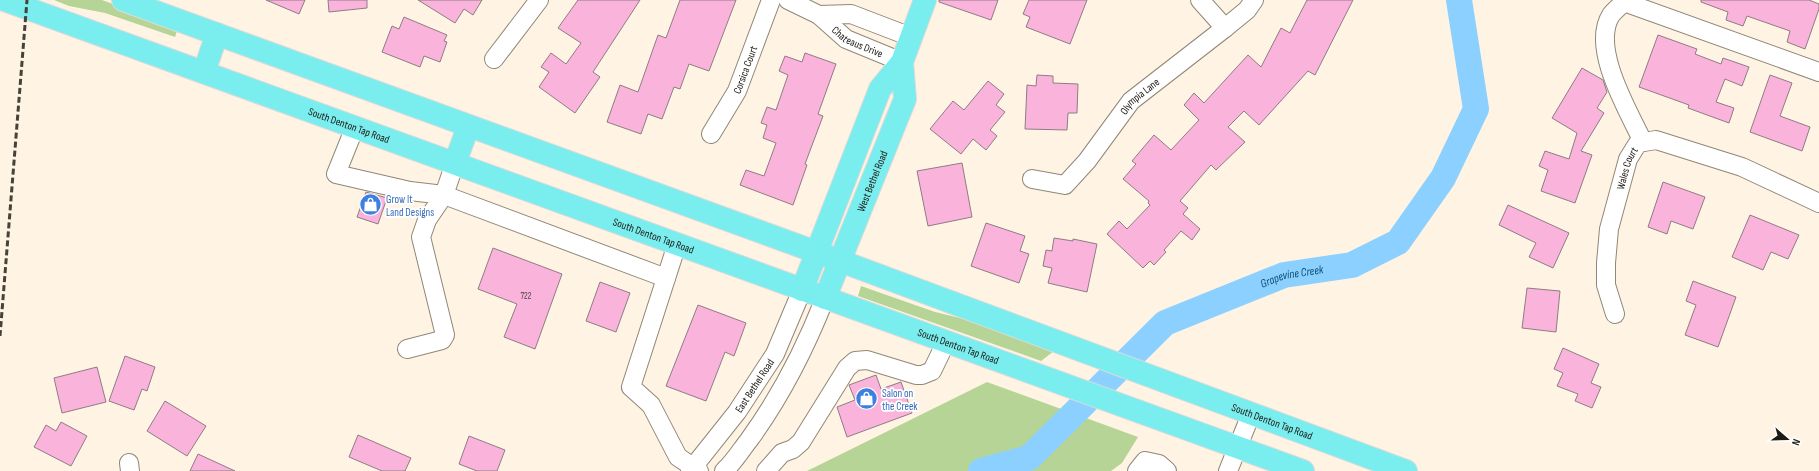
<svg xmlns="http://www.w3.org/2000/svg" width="1819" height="471" viewBox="0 0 1819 471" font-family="'Sofia Sans Condensed',sans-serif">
<rect width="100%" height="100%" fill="#fff4e3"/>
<path fill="#b6d495" d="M54,0H102L178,28L175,37L105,13L69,6Z
M861,286L935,312L981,323L1054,351L1041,361L858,296Z
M987,382L1138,437L1122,463L1111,471H807Z"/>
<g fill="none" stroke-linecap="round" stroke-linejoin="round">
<path stroke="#8cd0ff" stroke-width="26" id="s1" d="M981,471L1029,458L1165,323L1284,275L1352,265L1398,242L1443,178L1476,109L1459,0"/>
</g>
<path fill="#fab3da" stroke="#8e7c85" d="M266,0H305L299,14Z
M328,0H367V8L329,12Z
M418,0H482L473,15L464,9L455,23Z
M578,0H640L593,72L600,77L575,113L539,87L549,72L541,67L551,53L566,64L581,43L558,28Z
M680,0H736L709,71L689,64L680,89L674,87L662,119L648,114L641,134L607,122L620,85L638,92L658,35L666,38Z
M939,0H998L991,20L939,2Z
M1029,0H1087L1070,44L1026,27L1030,17L1023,14Z
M1307,0H1353L1315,75L1308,71L1259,125L1244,111L1228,127L1245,142L1216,170L1211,165L1180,201L1188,208L1183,214L1200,229L1192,240L1181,231L1164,250L1166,252L1154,265L1150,261L1143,268L1107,234L1119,221L1127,229L1150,205L1148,203L1149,201L1123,179L1136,164L1132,161L1154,135L1171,150L1199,120L1184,105L1194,93L1204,103L1248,55L1261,67L1281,28L1290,33Z
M1701,0H1809L1819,4V9L1805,49L1787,42L1790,31L1747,16L1743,26L1726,20L1728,12L1701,2Z
M404,17L447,35L444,41L447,42L440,62L424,56L420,67L382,52L392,26L399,29Z
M1658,35L1697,49L1695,54L1721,64L1723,58L1749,67L1742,86L1725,79L1716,102L1734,108L1729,123L1688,108L1689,105L1639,87Z
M805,53L836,64L818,114L823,116L805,164L807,165L793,205L740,185L746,170L764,176L776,143L763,138L767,125L761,123L767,107L776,110L788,75L779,71L785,56L802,62Z
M1582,68L1603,80L1607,92L1597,108L1604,113L1581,151L1592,155L1575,203L1541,191L1548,170L1539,166L1545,151L1569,159L1577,133L1552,118Z
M1037,75L1053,76V83L1078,84L1077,113H1068L1067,130L1025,129L1027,85L1036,86Z
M1770,75L1792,83L1780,116L1810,127L1802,151L1750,132Z
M988,81L1004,94L996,105L1005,112L990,130L997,136L986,150L973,139L961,154L930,129L953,101L964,110Z
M962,163L972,217L928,226L917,171Z
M1663,182L1705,197L1693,229L1671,221L1667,234L1648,227Z
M366,192L387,198L378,224L357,217Z
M1508,205L1569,233L1553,268L1529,257L1536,243L1499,225Z
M1750,215L1799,235L1788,259L1771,252L1763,270L1732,257Z
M986,223L1025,236L1020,251L1029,254L1019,283L971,266Z
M1054,238L1073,241V239L1097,244L1087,292L1048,283L1052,268L1043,266L1046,250L1052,251Z
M493,248L562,274L535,349L504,337L517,304L478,289Z
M1693,281L1736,297L1718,347L1685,335L1696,305L1686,301Z
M600,282L630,293L616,332L586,321Z
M1527,288L1560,291L1556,332L1522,328Z
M698,305L746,323L734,356L725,352L706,401L666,386Z
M1563,348L1599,364L1591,383L1601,387L1592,408L1575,401L1578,394L1557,386L1563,373L1554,369Z
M125,356L155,367L147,391L142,389L134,410L109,401Z
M97,367L106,402L62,413L54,378Z
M876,375L881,389L901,382L912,413L847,437L837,407L855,400L849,385Z
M165,401L206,426L187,456L147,431Z
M61,422L87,436L71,466L34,447L46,425L56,431Z
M358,435L411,458L405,471H382L349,457Z
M469,436L505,450L497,471H477L459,464Z
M198,454L235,471H190Z"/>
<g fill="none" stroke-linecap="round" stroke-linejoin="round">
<defs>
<g id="minor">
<path id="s2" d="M788,0L819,15L846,39L902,62"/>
<path d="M1200,0L1225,28"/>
<path d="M1624,0V2L1819,72"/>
<path d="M1624,2C1620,6 1614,11 1611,15C1590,48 1629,112 1643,142"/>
<path d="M819,15L851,14L911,37"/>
<path d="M494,59L539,0"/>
<path d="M355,127L336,174L410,191L444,195L427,220L421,237L445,335L442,340L407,349"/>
<path id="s3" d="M711,134L737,91L771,0"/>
<path d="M455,163L444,195L666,278"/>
<path id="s4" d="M1032,179L1065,185L1087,161L1131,101L1225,28L1247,10L1254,0"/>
<path d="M677,244L631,387L651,405L678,457L699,471"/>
<path id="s5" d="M1615,314L1606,285V263L1609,229L1628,159L1638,143L1656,140L1742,167L1819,203"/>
<path d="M129,463L130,471"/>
<path id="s6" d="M690,471L737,412L775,354L802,290"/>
<path d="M724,471C734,462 741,450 749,440C781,396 805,349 825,298"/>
<path d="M766,471L782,453L793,449L801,442L847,368L855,361L867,360L916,375H922L932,371L946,342"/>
<path d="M1137,471L1145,461L1159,464L1167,471"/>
<path d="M1228,471L1251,414"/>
</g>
<g id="major">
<path id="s7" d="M4,0L1303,471"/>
<path id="s8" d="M123,0L816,252L1406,471"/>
<path d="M204,72L217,34"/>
<path d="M455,163L468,127"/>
<path d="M802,290L880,89L902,62L925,0"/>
<path id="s9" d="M825,298L905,99L902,62"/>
</g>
</defs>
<use href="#minor" stroke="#908777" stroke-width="20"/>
<use href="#major" stroke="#dbdad9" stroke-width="24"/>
<use href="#minor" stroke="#fff" stroke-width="18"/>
<use href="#major" stroke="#7aeeef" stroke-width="22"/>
<path stroke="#464139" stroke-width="3" stroke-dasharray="6 3" stroke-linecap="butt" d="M0,336L27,0"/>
</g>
<defs>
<symbol id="shop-disc" viewBox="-11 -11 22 22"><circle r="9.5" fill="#3f7fe0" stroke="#fff"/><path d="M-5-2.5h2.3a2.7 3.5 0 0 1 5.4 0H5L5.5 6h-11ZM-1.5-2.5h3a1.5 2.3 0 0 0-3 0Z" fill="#fff"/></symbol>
</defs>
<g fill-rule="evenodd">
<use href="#shop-disc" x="358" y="192" width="25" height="25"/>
<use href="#shop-disc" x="854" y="386" width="25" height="25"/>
</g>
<g text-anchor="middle" stroke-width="3.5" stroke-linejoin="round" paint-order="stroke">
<g font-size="9" fill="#544046">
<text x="526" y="299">722</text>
</g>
<g font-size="11" fill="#1d1a14" stroke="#fff">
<text dy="4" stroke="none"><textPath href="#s2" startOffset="82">Chateaus Drive</textPath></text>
<text dy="4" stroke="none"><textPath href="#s3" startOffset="73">Corsica Court</textPath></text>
<text dy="4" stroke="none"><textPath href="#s4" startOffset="150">Olympia Lane</textPath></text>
<text dy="4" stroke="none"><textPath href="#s7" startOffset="367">South Denton Tap Road</textPath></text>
<text dy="4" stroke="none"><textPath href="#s5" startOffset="150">Wales Court</textPath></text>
<text dy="4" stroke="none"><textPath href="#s9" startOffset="126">West Bethel Road</textPath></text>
<text dy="4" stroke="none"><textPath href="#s7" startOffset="691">South Denton Tap Road</textPath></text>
<text dy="4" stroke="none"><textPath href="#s7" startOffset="1015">South Denton Tap Road</textPath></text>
<text dy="4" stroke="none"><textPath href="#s6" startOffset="107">East Bethel Road</textPath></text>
<text dy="4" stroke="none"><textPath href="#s8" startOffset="1224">South Denton Tap Road</textPath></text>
</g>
<g font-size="11" fill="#366cbe" stroke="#fff" text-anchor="start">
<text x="386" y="203">Grow It<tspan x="386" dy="13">Land Designs</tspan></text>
<text x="882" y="397">Salon on<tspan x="882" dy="13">the Creek</tspan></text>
</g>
<g font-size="12" font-style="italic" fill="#0a5076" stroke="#fff">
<text dy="4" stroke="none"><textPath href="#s1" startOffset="377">Grapevine Creek</textPath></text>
</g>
</g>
<g transform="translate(1787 439) rotate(110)" stroke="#ffffff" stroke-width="3" paint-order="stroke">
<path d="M0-3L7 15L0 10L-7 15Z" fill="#1d1a14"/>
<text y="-6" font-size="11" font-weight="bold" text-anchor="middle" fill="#1d1a14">N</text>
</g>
</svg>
